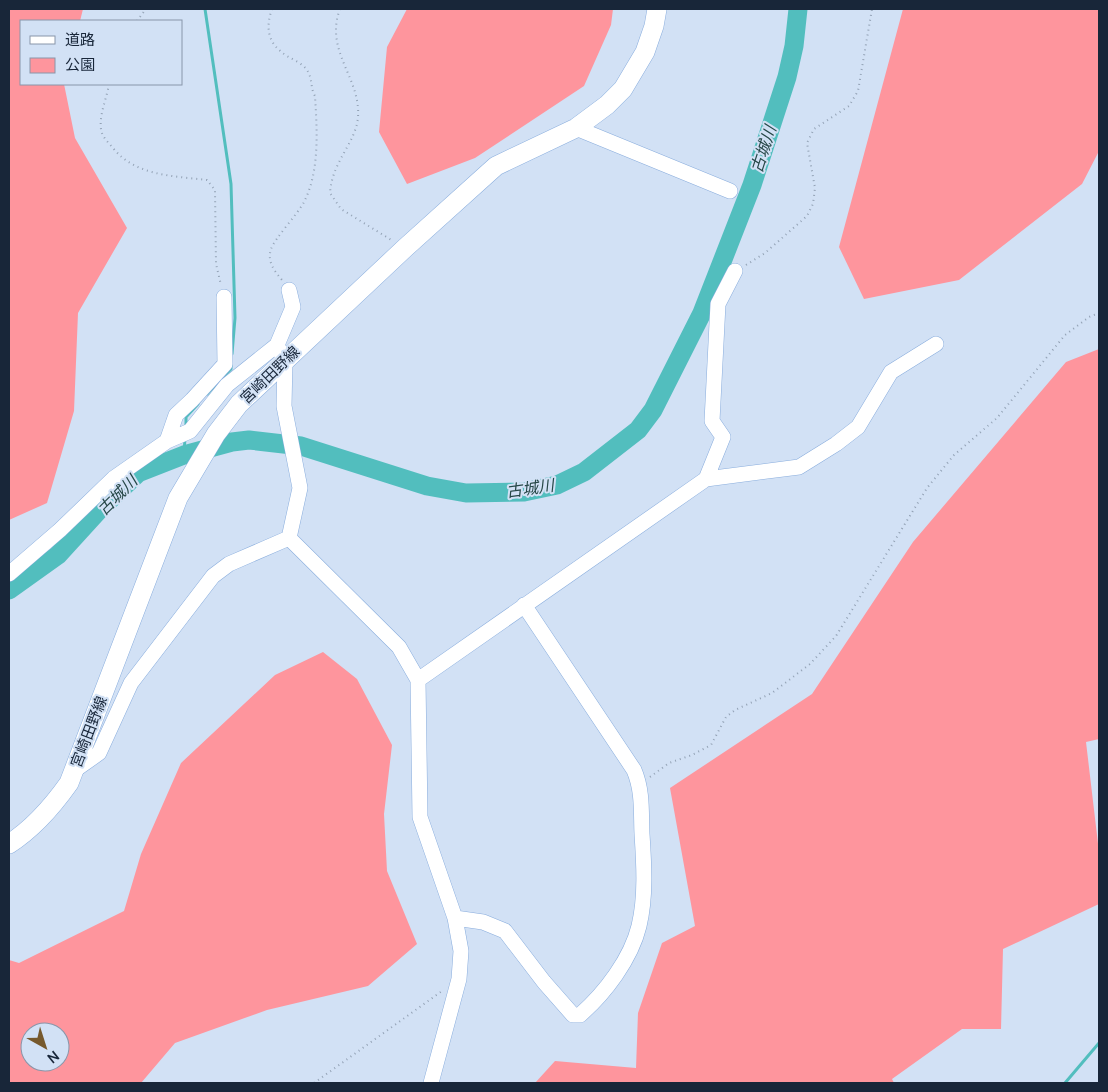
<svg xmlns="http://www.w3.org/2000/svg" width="1108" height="1092" viewBox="0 0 1108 1092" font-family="Manrope,'Noto Sans JP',sans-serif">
<rect width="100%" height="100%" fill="#d2e1f5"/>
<path fill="#fe959d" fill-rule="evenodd" d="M9,9H83L80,21H21V84H64L75,138L127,228L78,313L74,411L47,503L9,520Z
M407,9H613L611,25L584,86L475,158L407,184L379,132L387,47Z
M903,9H1099V151L1082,184L959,280L864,299L839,247Z
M1099,349V739L1086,742L1099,852V904L1003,949L1001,1029H962L892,1079L894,1083H535L555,1061L636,1068L638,1013L662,943L695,926L670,788L812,694L913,542L1066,362Z
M323,652L357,679L392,745L384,814L387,871L417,944L368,986L267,1010L175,1043L141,1083H9V960L19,963L124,911L141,854L181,763L275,675ZM30,1032H60V1062H30Z"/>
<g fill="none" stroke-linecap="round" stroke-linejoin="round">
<path stroke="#52bebe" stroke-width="3" d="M205,9L231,184L235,318L232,354
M207,394L231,369V365
M186,426V417L198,404
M184,455L185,437
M1065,1083L1099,1043"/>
<path stroke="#52bebe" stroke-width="19" d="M9,590L58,555L99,510L138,473L184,455L232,442L249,440L301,446L427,486L466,493L524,492L557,485L584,472L638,430L653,410L702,313L752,185L787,77L794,46L798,9"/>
<defs>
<path id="minor" d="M576,128L730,191
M289,290L293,307L277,345L285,361L284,406L300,488L289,538L399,647L418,680L420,817L455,918L461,951L459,979L431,1083
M167,441L176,415L192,400L225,364L224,297
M706,479L723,437L712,421L718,304L735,271
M9,574L60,530L114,478L167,441L190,431L227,385L277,345
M418,680L706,479L799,467L836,444L858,427L891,372L936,344
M75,770L99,753L131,683L213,576L229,564L289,538
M455,918L483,922L505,931L544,982L573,1015H580C605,993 631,959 639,926C646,897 644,864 642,834C641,812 643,791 634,770L524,605"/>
<path id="major" d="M9,844C34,828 52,807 69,783L178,498L216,434L239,404L405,248L496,166L576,128L607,105L623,89L645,52L654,26L657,9"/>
</defs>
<use href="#minor" stroke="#89addd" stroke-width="16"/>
<use href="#major" stroke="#89addd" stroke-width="20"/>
<path stroke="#93a2b5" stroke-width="2" stroke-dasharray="1 4" stroke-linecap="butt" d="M272,9C265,29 268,44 287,56C294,60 303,64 307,70C313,79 310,88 315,96C317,129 320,171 304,202C297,215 275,238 271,249C267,262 274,270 282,280
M340,9C324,51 361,78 358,117C356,143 332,161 330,193L341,209L393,241
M137,21L146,9
M109,84C107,98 99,114 101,129C102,137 108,142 113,148C135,176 174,176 207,180L215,190L216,264L221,285
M746,265L765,253L807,216L813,204L815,188L807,143L814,129L849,106L858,91L872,9
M1099,752V754
M650,777L669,763L692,755L711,745L726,717L735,710L772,693L810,664L836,636L927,488L954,455L997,418L1065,335L1089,317L1099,313
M314,1083L442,991"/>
<use href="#minor" stroke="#fff" stroke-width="15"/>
<use href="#major" stroke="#fff" stroke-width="19"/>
</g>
<g text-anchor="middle" stroke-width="4" stroke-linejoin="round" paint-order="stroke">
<g font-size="15" fill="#182639" stroke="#d2e1f5">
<text transform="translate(270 375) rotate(-44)" y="5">宮崎田野線</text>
<text transform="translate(89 732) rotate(-69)" y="5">宮崎田野線</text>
</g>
<g font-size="16" font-style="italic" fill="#264747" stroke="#d2e1f5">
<text transform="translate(763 149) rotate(-72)" y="6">古城川</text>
<text transform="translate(530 488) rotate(-8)" y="6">古城川</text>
<text transform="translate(117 495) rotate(-45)" y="6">古城川</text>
</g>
</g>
<rect width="1108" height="1092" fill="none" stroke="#182639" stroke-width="20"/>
<rect x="20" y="20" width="162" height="65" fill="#d2e1f5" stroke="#8896aa"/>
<rect x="30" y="36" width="25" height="8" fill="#ffffff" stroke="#8896aa"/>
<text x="65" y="45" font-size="15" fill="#182639">道路</text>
<rect x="30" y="58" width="25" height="15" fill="#fe959d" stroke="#8896aa"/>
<text x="65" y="70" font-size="15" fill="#182639">公園</text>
<g transform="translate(45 1047) rotate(141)"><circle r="24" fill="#d2e1f5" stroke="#8896aa"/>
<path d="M0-4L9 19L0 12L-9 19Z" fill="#76592d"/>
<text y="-8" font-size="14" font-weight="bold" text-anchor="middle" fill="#182639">N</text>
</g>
</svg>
